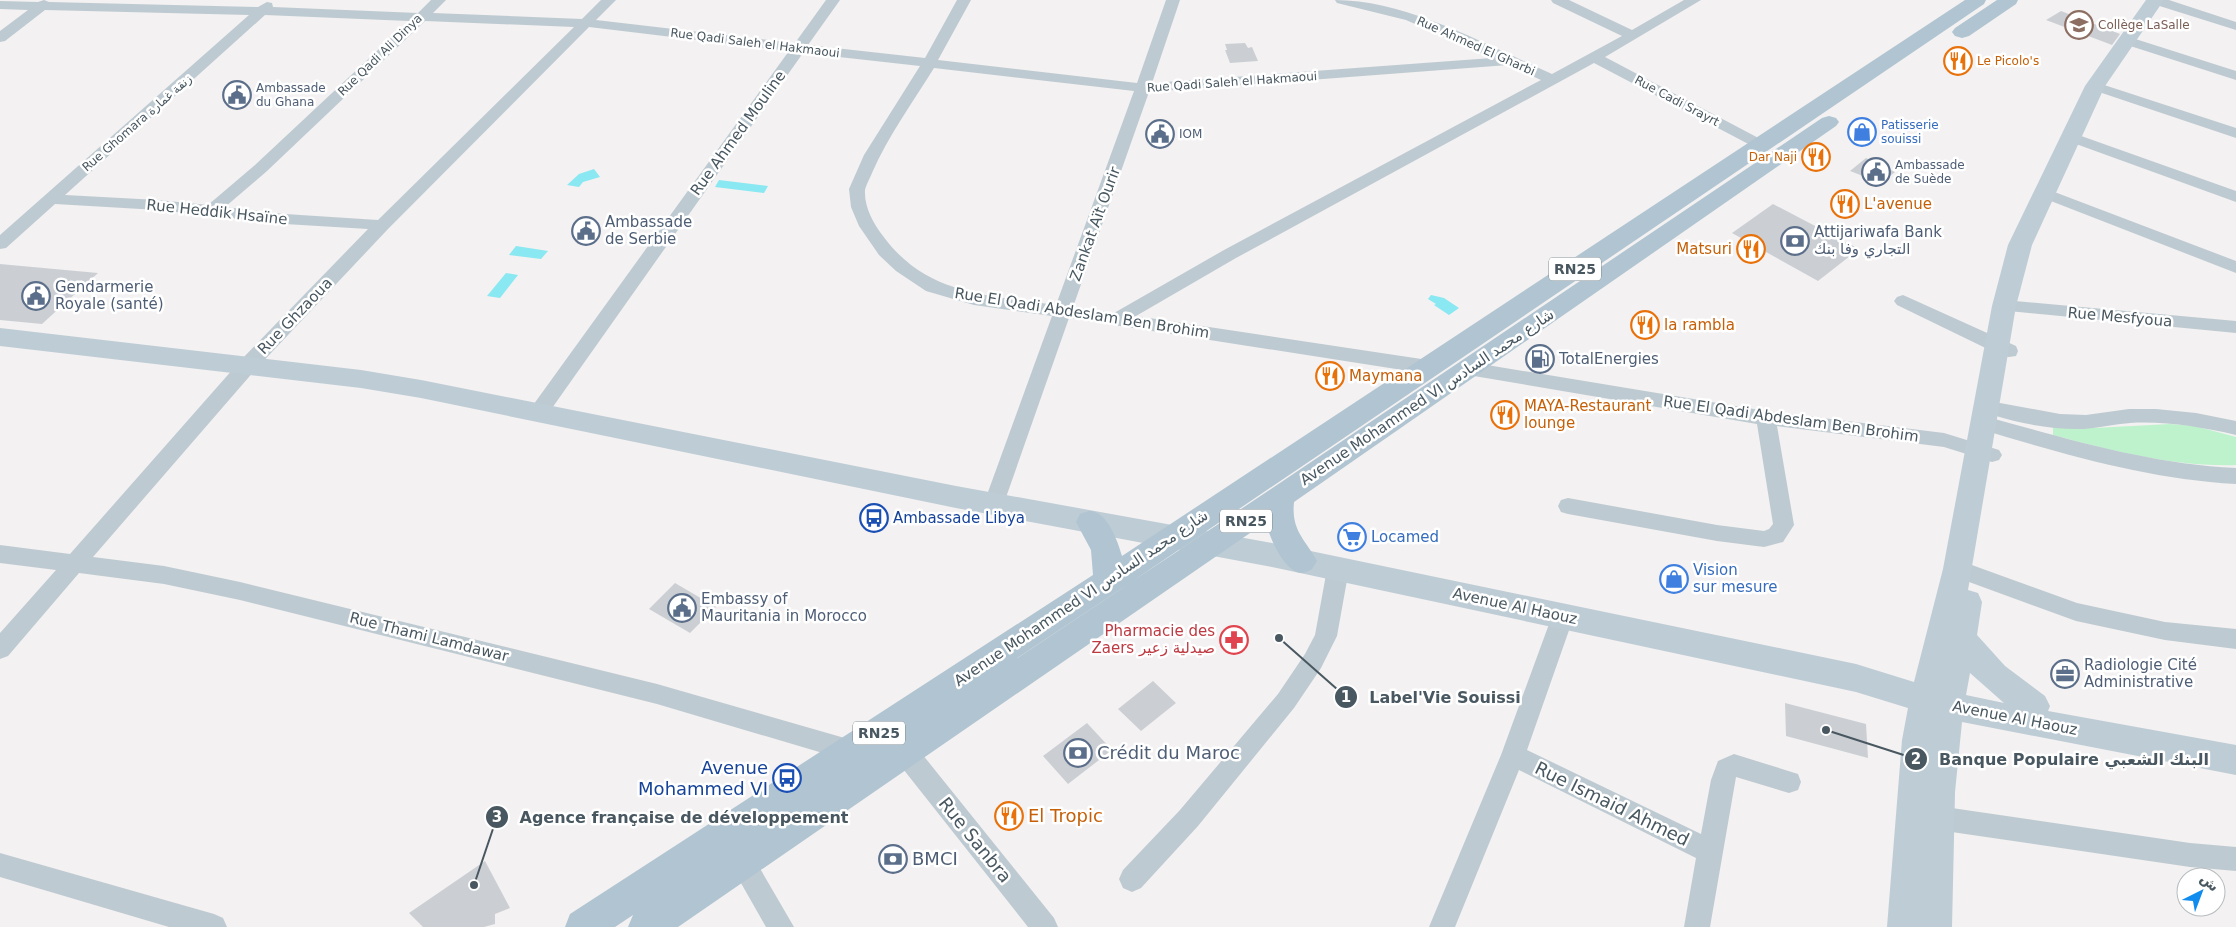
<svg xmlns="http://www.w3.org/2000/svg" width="2236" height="927" viewBox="0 0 2236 927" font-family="'DejaVu Sans',Cairo,sans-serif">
<rect width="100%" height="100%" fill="#f3f1f1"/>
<path fill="#bef2cc" d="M2170,424L2195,426L2236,437V465C2173,467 2114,451 2053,435V425L2094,428Z"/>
<path fill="#89e8f1" d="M594,169L600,177L583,182L579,187L567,185L579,174Z
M719,180L768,186L764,193L715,187Z
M516,246L548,251L541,259L509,255Z
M506,273L518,275L500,298L487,296Z
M1431,295L1444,298L1459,308L1449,315L1434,305L1436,304L1428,299Z"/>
<path fill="#cbcfd4" d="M2061,11L2120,34L2112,45L2046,20Z
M1245,43L1248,48L1252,47L1258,61L1230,63L1225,50H1227L1225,44Z
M1866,158L1895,172L1881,183L1850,171Z
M1773,204L1859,249L1818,281L1732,233Z
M0,264L98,273L42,324L0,320Z
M1540,349L1553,356L1541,368L1528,361Z
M675,583L716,607L690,633L649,609Z
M1153,681L1176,703L1141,731L1118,709Z
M1785,703L1866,724L1868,758L1786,736Z
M1087,723L1112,750L1068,784L1043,756Z
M485,861L510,908L495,914V924L484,927H423L409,913Z"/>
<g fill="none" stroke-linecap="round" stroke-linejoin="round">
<path fill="#becad1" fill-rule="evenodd" d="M44,0L49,2L258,7L267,2L272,3L273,7L418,13L431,0H446L433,13L582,19L601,0H616L596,20L795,43L826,0H840L808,45L925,58L957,0H971L938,60L1137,83L1166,0H1180L1152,83L1492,58L1406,20L1337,3L1335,0C1407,0 1486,45 1552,74L1622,36L1553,3L1551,0H1569L1632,30L1684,0H1701L1605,57L1766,142L1769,145L1766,148H1756L1594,63L1236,258L1136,316L1428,360L1435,362L1437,367L1435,372L1428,374L1069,318L1004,503L1001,509L994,511L987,509L984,503L1052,316L974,305L926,291L896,271L879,255L859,226L851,207L849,189L864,155L920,66L803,53L545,418L538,420L531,418L528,413L531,408L789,51L589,27L388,229L255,370L93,557L164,566L240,582L657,684L862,743L865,751L862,759L853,762L657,704L240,600L164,584L79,573L8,656L0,659V633L56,570L0,563V545L70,554L241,360L368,229L285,224L158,210L55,204L6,248L0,249V235L249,15L45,10L5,41L0,42V31L28,10L0,9V1L38,2ZM265,15L409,21L255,165L208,205L158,200L65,195ZM425,21L574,27L378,220L285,214L225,207L267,171ZM1508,65L1541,80L1224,250L1114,313L1073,307L1149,92ZM934,68L1134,91L1056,305C989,295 927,296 883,236C873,223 864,207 865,190C866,185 870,178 872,173C888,136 913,102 934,68Z
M2148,0H2169L2236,22V30L2150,3Z
M2126,36L2236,71V80L2121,43L2119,40Z
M2095,82L2236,128V138L2090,89L2088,86L2090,83Z
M2070,132L2236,191V202L2065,140L2062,137L2065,134Z
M2044,188L2236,261V273L2038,196L2036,193L2038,190Z
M1903,295L2016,346L2018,351L2016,356L2009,357L2002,356L1897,305L1894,301L1897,297Z
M2004,300L2236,321V333L1998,310L1995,306L1998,302Z
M1469,362L1766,411L1944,433L1999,450L2002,455L1999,460L1992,462L1944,447L1777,426L1794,525L1783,542L1764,547L1717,541L1568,514L1561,512L1558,506L1561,500L1568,498L1717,525L1764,531L1769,529L1773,524L1757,424L1462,374L1460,369L1462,364Z
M2000,403L2060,414L2086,415L2129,409H2156L2196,413L2236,421V435C2201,427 2165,421 2130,423C2114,424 2099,428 2084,429C2054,430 2022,424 1993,415L1990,410L1993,405Z
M1984,416C2068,439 2149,464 2236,468V484C2147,479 2062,454 1977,428L1974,423L1977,418Z
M1338,560L1346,563L1349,569L1337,636L1321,668L1294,708L1198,826L1141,888L1132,892L1123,888L1119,879L1123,870L1180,810L1278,694L1305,654L1315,635L1327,569L1330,563Z
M1958,560L2077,603L2165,622L2236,629V649L2165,640L2076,621L1950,575L1947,569L1950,563Z
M1563,607L1571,609L1574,616L1527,750L1701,834L1711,780L1718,761L1734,754L1798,774L1801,782L1798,790L1789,793L1736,777L1710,927H1684L1696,858L1519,770L1455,927H1429L1501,755L1552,616L1555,609Z
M905,741L914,744L1054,918L1058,927H1028L896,760L893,752L896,744Z
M1938,806L2190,843L2236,847V871L2190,867L1938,830L1929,826L1925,818L1929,810Z
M742,850L751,853L794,927H766L729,862L733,853Z
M0,853L214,914L223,918L227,927H169L0,877Z"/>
<path fill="#beccd5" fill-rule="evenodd" d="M2146,0H2164L2105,86L2032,245L2016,306L1968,590L1978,593L1982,602L1977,635L2005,666L2045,696L2050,706L2048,711L2236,745V775L1962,722L1955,792L1952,927H1887L1902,740L1908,708L1856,692L1272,567L956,508L421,398L361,388L0,346V328L361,370L421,380L956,486L1272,543L1856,664L1914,682L1943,569L1992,306L2008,245L2085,86ZM1970,673L2004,703L1966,695Z"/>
<path fill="#b0c4d1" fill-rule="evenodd" d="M1965,0H1986L1984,4L1118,591L810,796L1271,489L1822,118L1829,116L1836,118L1839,122L1836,126L1294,502C1291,531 1305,539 1317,561L1312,569C1309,571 1304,573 1301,573C1284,571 1269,537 1266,522L678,927H628L633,915L615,927H565L570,914L1093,575L1091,550L1076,522L1080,514C1083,513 1088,511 1091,511C1108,513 1118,542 1122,556Z
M1997,0H2018L2016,4L1969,36L1962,38L1955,36L1952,32L1955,28Z"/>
</g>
<defs>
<symbol id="university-ring" viewBox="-11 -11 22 22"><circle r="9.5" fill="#fff" stroke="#8d6e63" stroke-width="1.5"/><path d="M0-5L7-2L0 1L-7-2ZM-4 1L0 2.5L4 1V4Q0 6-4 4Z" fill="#8d6e63"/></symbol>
<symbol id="restaurant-ring" viewBox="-11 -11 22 22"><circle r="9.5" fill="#fff" stroke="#e8710a" stroke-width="1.5"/><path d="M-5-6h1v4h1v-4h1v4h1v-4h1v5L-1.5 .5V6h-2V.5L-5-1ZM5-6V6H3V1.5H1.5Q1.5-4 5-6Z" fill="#e8710a"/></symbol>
<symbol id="civic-ring" viewBox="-11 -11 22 22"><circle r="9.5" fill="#fff" stroke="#5c6f8a" stroke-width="1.5"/><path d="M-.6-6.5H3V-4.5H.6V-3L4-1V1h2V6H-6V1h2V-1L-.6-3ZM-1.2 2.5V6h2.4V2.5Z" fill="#5c6f8a"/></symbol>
<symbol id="shop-ring" viewBox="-11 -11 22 22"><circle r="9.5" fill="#fff" stroke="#3f7fe0" stroke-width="1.5"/><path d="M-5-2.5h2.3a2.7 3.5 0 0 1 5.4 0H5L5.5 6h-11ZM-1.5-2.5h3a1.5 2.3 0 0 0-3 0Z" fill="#3f7fe0"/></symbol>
<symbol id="bank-ring" viewBox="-11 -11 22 22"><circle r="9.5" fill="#fff" stroke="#5c6f8a" stroke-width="1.5"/><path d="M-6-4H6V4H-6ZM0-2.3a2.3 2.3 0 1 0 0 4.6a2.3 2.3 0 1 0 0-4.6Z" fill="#5c6f8a"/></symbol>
<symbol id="fuel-ring" viewBox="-11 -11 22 22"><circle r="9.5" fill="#fff" stroke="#5c6f8a" stroke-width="1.5"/><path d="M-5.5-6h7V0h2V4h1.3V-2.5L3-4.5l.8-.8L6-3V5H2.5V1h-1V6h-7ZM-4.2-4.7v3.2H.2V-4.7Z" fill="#5c6f8a"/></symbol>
<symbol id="bus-ring" viewBox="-11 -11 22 22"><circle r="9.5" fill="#fff" stroke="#1a4fb4" stroke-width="1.5"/><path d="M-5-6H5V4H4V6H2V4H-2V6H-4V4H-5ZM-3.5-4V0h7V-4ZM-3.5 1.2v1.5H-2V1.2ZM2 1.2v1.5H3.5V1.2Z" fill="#1a4fb4"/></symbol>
<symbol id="supermarket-ring" viewBox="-11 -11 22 22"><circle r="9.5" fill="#fff" stroke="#3f7fe0" stroke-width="1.5"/><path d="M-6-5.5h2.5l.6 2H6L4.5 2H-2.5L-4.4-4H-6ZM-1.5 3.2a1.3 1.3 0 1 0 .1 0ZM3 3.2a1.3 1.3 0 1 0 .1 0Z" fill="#3f7fe0"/></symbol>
<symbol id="pharmacy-ring" viewBox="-11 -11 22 22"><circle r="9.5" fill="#fff" stroke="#e0444e" stroke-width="1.5"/><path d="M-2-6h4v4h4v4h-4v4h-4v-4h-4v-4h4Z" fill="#e0444e"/></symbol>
<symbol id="office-ring" viewBox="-11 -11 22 22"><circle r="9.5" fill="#fff" stroke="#5c6f8a" stroke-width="1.5"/><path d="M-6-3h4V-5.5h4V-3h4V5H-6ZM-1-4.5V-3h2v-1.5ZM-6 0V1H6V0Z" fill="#5c6f8a"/></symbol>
</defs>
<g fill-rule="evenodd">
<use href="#university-ring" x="2063" y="9" width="32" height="32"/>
<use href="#restaurant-ring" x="1942" y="45" width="32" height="32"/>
<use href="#civic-ring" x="221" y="79" width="32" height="32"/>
<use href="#shop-ring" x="1846" y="116" width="32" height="32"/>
<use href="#civic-ring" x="1144" y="118" width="32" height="32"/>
<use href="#restaurant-ring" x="1800" y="141" width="32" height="32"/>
<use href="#civic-ring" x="1860" y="156" width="32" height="32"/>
<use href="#restaurant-ring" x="1829" y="188" width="32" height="32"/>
<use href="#civic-ring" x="570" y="215" width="32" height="32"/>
<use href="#bank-ring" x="1779" y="225" width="32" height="32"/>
<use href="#restaurant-ring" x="1735" y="233" width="32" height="32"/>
<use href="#civic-ring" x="20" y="280" width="32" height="32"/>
<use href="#restaurant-ring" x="1629" y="309" width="32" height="32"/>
<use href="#fuel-ring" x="1524" y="343" width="32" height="32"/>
<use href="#restaurant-ring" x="1314" y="360" width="32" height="32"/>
<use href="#restaurant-ring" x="1489" y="399" width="32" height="32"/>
<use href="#bus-ring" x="858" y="502" width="32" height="32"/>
<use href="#supermarket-ring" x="1336" y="521" width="32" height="32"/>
<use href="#shop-ring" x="1658" y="563" width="32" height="32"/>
<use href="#civic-ring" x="666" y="592" width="32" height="32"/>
<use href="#pharmacy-ring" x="1218" y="624" width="32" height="32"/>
<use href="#office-ring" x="2049" y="658" width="32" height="32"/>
<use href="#bank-ring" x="1062" y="737" width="32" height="32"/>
<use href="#bus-ring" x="771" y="762" width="32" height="32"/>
<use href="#restaurant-ring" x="993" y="800" width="32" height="32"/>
<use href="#bank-ring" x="877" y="843" width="32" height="32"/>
</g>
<g text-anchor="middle" stroke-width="5" stroke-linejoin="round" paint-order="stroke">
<g font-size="12" fill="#785e54" stroke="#fff" text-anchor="start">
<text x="2098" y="29">Collège LaSalle</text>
</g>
<g font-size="12" fill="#485760" stroke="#fff">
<text transform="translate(755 43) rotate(7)" y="4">Rue Qadi Saleh el Hakmaoui</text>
<text transform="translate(1476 46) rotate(24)" y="4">Rue Ahmed El Gharbi</text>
<text transform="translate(380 55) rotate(-44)" y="4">Rue Qadi Ali Dinya</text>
<text transform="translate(1232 82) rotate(-4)" y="4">Rue Qadi Saleh el Hakmaoui</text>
<text transform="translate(1677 101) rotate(28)" y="4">Rue Cadi Srayrt</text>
<text transform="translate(137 123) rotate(-41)" y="4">Rue Ghomara زنقة غمارة</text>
</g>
<g font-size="12" fill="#c56008" stroke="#fff" text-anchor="start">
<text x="1977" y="65">Le Picolo's</text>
<text x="1797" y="161" text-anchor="end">Dar Naji</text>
</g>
<g font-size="12" fill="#4e5e75" stroke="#fff" text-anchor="start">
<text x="256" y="92">Ambassade<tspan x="256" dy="14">du Ghana</tspan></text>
<text x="1179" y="138">IOM</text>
<text x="1895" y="169">Ambassade<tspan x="1895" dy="14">de Suède</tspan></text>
</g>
<g font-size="12" fill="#366cbe" stroke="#fff" text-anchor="start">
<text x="1881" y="129">Patisserie<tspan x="1881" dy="14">souissi</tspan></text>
</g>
<g fill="#fff" stroke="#7f8990" stroke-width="1">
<rect x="1549" y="257.5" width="52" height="23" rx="4"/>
<rect x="1220" y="509.5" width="52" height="23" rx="4"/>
<rect x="853" y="721.5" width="52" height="23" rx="4"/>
</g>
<g font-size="14" font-weight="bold" fill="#485760">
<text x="1575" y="274">RN25</text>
<text x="1246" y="526">RN25</text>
<text x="879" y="738">RN25</text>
</g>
<g font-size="15" fill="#485760" stroke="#fff">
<text transform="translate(738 133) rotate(-54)" y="5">Rue Ahmed Mouline</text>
<text transform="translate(217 212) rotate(6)" y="5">Rue Heddik Hsaïne</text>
<text transform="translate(1095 224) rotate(-70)" y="5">Zankat Aït Ourir</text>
<text transform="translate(1082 313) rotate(9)" y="5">Rue El Qadi Abdeslam Ben Brohim</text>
<text transform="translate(295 316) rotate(-46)" y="5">Rue Ghzaoua</text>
<text transform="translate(2120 317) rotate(5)" y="5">Rue Mesfyoua</text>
<text transform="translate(1427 397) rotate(-34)" y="5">Avenue Mohammed VI شارع محمد السادس</text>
<text transform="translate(1791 419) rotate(8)" y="5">Rue El Qadi Abdeslam Ben Brohim</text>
<text transform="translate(1081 598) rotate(-34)" y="5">Avenue Mohammed VI شارع محمد السادس</text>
<text transform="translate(1515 606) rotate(12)" y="5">Avenue Al Haouz</text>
<text transform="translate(429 637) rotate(14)" y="5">Rue Thami Lamdawar</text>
<text transform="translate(2015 718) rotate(11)" y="5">Avenue Al Haouz</text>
</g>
<g font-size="15" fill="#c56008" stroke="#fff" text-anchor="start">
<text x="1864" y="209">L'avenue</text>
<text x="1732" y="254" text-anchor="end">Matsuri</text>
<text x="1664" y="330">la rambla</text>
<text x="1349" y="381">Maymana</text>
<text x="1524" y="411">MAYA-Restaurant<tspan x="1524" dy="17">lounge</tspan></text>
</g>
<g font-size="15" fill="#4e5e75" stroke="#fff" text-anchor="start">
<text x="605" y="227">Ambassade<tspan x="605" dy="17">de Serbie</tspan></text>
<text x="1814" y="237">Attijariwafa Bank<tspan x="1814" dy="17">التجاري وفا بنك</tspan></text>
<text x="55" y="292">Gendarmerie<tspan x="55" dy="17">Royale (santé)</tspan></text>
<text x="1559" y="364">TotalEnergies</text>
<text x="701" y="604">Embassy of<tspan x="701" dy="17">Mauritania in Morocco</tspan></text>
<text x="2084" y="670">Radiologie Cité<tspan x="2084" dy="17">Administrative</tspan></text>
</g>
<g font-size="15" fill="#164399" stroke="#fff" text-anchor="start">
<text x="893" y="523">Ambassade Libya</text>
</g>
<g font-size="15" fill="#366cbe" stroke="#fff" text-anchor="start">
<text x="1371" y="542">Locamed</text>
<text x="1693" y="575">Vision<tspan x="1693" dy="17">sur mesure</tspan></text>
</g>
<g font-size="15" fill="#be3a42" stroke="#fff" text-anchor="end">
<text x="1215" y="636">Pharmacie des<tspan x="1215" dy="17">Zaers صيدلية زعير</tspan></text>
</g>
<g font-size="18" fill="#4e5e75" stroke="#fff" text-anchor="start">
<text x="1097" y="759">Crédit du Maroc</text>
<text x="912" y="865">BMCI</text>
</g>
<g font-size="18" fill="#164399" stroke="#fff" text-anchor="end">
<text x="768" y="774">Avenue<tspan x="768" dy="21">Mohammed VI</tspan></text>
</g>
<g font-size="18" fill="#485760" stroke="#fff">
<text transform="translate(1612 804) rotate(26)" y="6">Rue Ismaid Ahmed</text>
<text transform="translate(975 840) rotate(51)" y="6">Rue Sanbra</text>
</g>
<g font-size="18" fill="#c56008" stroke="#fff" text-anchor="start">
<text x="1028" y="822">El Tropic</text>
</g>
</g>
<path fill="none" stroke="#485760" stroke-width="2" d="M1279 638L1346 697M1826 730L1916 759M474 885L497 817"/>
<g fill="#485760" stroke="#fff" stroke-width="2">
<circle cx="1279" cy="638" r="5"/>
<circle cx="1826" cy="730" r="5"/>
<circle cx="474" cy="885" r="5"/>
<circle cx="1346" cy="697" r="12"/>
<circle cx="1916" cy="759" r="12"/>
<circle cx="497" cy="817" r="12"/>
</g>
<g font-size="15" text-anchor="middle" font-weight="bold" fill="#fff">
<text x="1346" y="702">1</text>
<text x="1916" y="764">2</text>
<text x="497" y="822">3</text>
</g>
<g font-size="16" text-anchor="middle" font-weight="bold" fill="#485760" stroke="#fff" stroke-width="5" stroke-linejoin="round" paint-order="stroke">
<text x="1445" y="703">Label'Vie Souissi</text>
<text x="2074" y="765">Banque Populaire البنك الشعبي</text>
<text x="684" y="823">Agence française de développement</text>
</g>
<g transform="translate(2201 892) rotate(42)"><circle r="24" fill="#ffffff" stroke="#b6bcbf"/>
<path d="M0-4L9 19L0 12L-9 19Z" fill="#108cee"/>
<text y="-8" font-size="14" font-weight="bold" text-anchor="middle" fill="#485760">ش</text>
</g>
</svg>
